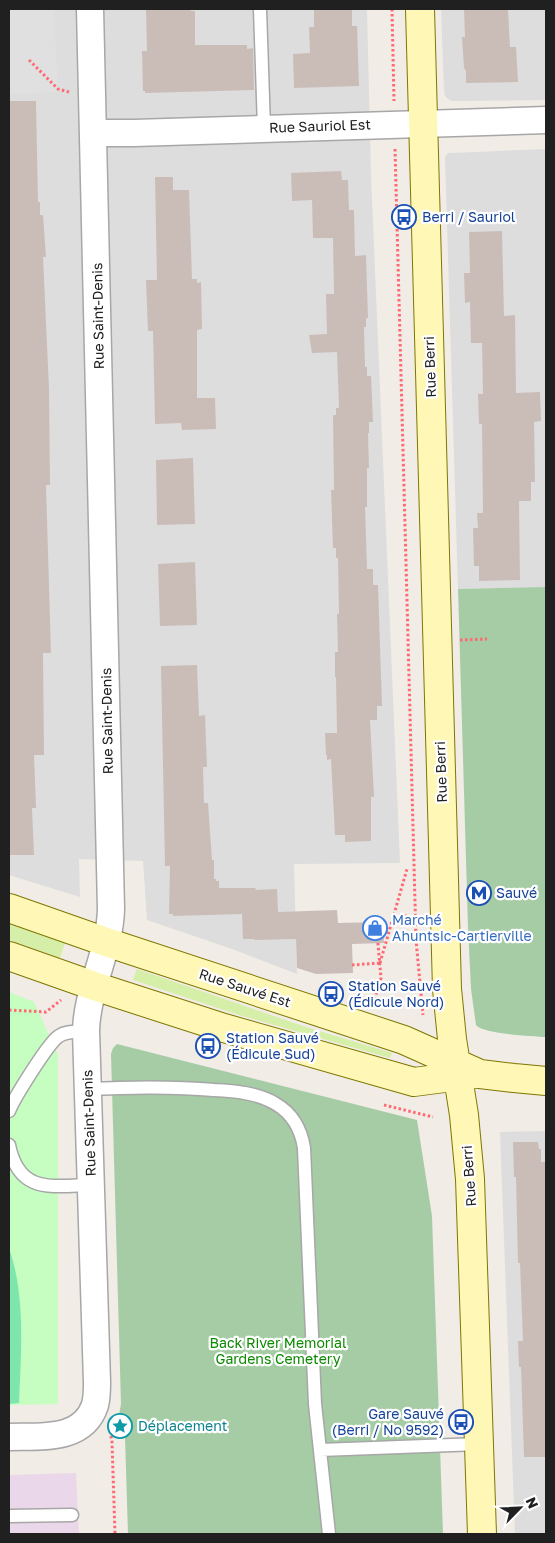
<svg xmlns="http://www.w3.org/2000/svg" width="555" height="1543" viewBox="0 0 555 1543" font-family="'Golos Text',sans-serif">
<rect width="100%" height="100%" fill="#f1ece6"/>
<path fill="#dedddd" d="M9,9H367L371,176L400,863L294,864L297,974L232,949L147,920L143,861L79,859L80,897L9,875Z
M441,9H546V100L467,101H452L448,99L445,96L444,91Z
M546,149V587L458,589L445,157L448,153H452Z
M546,1131V1534H515L500,1132Z"/>
<path fill="#ebd7ea" d="M76,1473L79,1534H9V1475Z"/>
<path fill="#d6efa8" d="M9,923L65,943L60,958L9,940Z
M137,969L306,1027L392,1053L390,1058L239,1015L133,980Z"/>
<path fill="#a5cca5" d="M546,587V1037C533,1036 483,1034 476,1025L471,989L468,927L458,589Z
M117,1044L417,1120L432,1216L443,1534H128L125,1437L117,1435V1425L121,1404L111,1054L113,1048Z"/>
<path fill="#c5fec0" d="M9,992L34,1002L58,1055V1404L9,1405Z"/>
<path fill="#7ee6ad" d="M9,1248C26,1297 21,1352 19,1403L9,1404Z"/>
<path fill="#e0e0e0" d="M9,9H54L58,92L9,94Z"/>
<path fill="#cabdb8" d="M146,9H190L191,11H195V45H247V49L253,48L254,90L145,93V91H143L142,51H147Z
M314,9H352V26H357L359,86L294,88L293,54L310,53L309,27H314Z
M464,9H508L510,47H516L518,82L466,83V71L464,68L462,37H465Z
M9,101H36L38,202H40V215H43L46,257H43L49,389L50,485H46L51,653H43L44,755H34L36,808H32L34,855H9V601H10L9,558Z
M341,171L342,180H348L349,210H354L355,256L366,255L368,318H366V327H364L365,367H367V376H371L373,422H369V433H368L369,468H367V507H365L367,569H373V585H378L382,706H377V720H370L374,797H371V841L345,842V835H335L331,759L327,760V755H326L325,733H337L336,677H335V652H338L337,614H339L338,558H336V548H333L331,490H334L333,415H336V408H339L337,352L312,353L309,335L327,334L326,294H334L333,238H313L312,200L292,201L291,173Z
M155,177H173V190H189L192,279H197V283L201,282L202,329L197,330V398H215L216,429L182,430L181,423L155,424L153,331H148L146,280H157Z
M502,231L504,316L515,315L516,393L540,392L541,421L534,422L535,482H531V501H519L520,580L479,581V566H474L473,528H478L477,513H483L482,424H479L478,394H483L482,343H471L470,302L465,303L464,273H470L469,232Z
M193,458L195,524L157,525L156,460Z
M195,562L197,625L160,626L158,564Z
M197,665L199,716L205,715L207,767H203L204,803H208L212,860H214V879H216V881H219V888H256L255,890L277,889L278,912L337,910L338,923L383,922L384,943L352,944L353,973L316,974L297,968L296,939L255,940L254,939H243L242,914L173,916V914H169L170,866H165L161,666Z
M513,1142H538L539,1149H541V1162H546V1457H524L521,1367H519L518,1341H523L520,1263H518L516,1177H514Z"/>
<g fill="none" stroke-linecap="round" stroke-linejoin="round">
<defs>
<path id="service" d="M260,9L264,128
M87,1089C130,1087 172,1086 214,1090C235,1091 258,1093 276,1104C293,1114 301,1129 304,1148L315,1404L329,1534
M9,1111C14,1098 49,1042 59,1036C66,1031 77,1032 86,1031
M9,1145C19,1194 51,1186 91,1185
M320,1450L479,1444
M9,1516L72,1515"/>
<path id="minor" d="M93,133H134L546,120
M9,1437C39,1436 83,1442 95,1405C97,1398 97,1389 97,1382L86,1031C87,989 110,951 111,909L90,9"/>
<path id="secondary" d="M420,9L447,989L452,1039L464,1115L470,1179L482,1534
M9,908L106,942L404,1040L480,1074L514,1078L546,1081
M9,956L94,986L224,1028L414,1082L475,1074"/>
</defs>
<use href="#service" stroke="#a7a7a7" stroke-width="15"/>
<use href="#minor" stroke="#a7a7a7" stroke-width="29"/>
<use href="#secondary" stroke="#7e7700" stroke-width="30"/>
<path stroke="#ff6972" stroke-width="3" stroke-dasharray="2.5 2.5" stroke-linecap="butt" d="M392,9L394,101
M29,60L58,89L69,92
M395,149L416,940L423,1015
M460,640L487,639
M394,915L408,916
M380,963L407,869
M352,965L380,963
M373,1004L381,978L377,933
M9,1010L46,1012L61,1000
M384,1105L433,1117
M110,1431L112,1442L115,1534"/>
<use href="#service" stroke="#fff" stroke-width="12"/>
<use href="#minor" stroke="#fff" stroke-width="26"/>
<use href="#secondary" stroke="#fff7b6" stroke-width="28"/>
</g>
<defs>
<symbol id="bus-ring" viewBox="-11 -11 22 22"><circle r="9.5" fill="#fff" stroke="#1a4fb4" stroke-width="1.5"/><path d="M-5-6H5V4H4V6H2V4H-2V6H-4V4H-5ZM-3.5-4V0h7V-4ZM-3.5 1.2v1.5H-2V1.2ZM2 1.2v1.5H3.5V1.2Z" fill="#1a4fb4"/></symbol>
<symbol id="metro-ring" viewBox="-11 -11 22 22"><circle r="9.5" fill="#fff" stroke="#1a4fb4" stroke-width="1.5"/><path d="M-5.5 5V-5H-3L0 0L3-5H5.5V5H3V-.5L0 4L-3-.5V5Z" fill="#1a4fb4"/></symbol>
<symbol id="shop-ring" viewBox="-11 -11 22 22"><circle r="9.5" fill="#fff" stroke="#3f7fe0" stroke-width="1.5"/><path d="M-5-2.5h2.3a2.7 3.5 0 0 1 5.4 0H5L5.5 6h-11ZM-1.5-2.5h3a1.5 2.3 0 0 0-3 0Z" fill="#3f7fe0"/></symbol>
<symbol id="sight-ring" viewBox="-11 -11 22 22"><circle r="9.5" fill="#fff" stroke="#0f9aa8" stroke-width="1.5"/><path d="M0-6L1.8-2.2L6-1.7L2.9 1.2L3.7 5.4L0 3.3L-3.7 5.4L-2.9 1.2L-6-1.7L-1.8-2.2Z" fill="#0f9aa8"/></symbol>
</defs>
<g fill-rule="evenodd">
<use href="#bus-ring" x="390" y="203" width="28" height="28"/>
<use href="#metro-ring" x="465" y="879" width="28" height="28"/>
<use href="#shop-ring" x="361" y="914" width="28" height="28"/>
<use href="#bus-ring" x="317" y="980" width="28" height="28"/>
<use href="#bus-ring" x="194" y="1032" width="28" height="28"/>
<use href="#bus-ring" x="447" y="1408" width="28" height="28"/>
<use href="#sight-ring" x="106" y="1412" width="28" height="28"/>
</g>
<g text-anchor="middle" stroke-width="4.5" stroke-linejoin="round" paint-order="stroke">
<g font-size="14" fill="#202020" stroke="#fff">
<text transform="translate(320 126) rotate(-2)" y="5">Rue Sauriol Est</text>
<text transform="translate(98 316) rotate(-91)" y="5">Rue Saint-Denis</text>
<text transform="translate(430 367) rotate(-92)" y="5">Rue Berri</text>
<text transform="translate(107 721) rotate(-91)" y="5">Rue Saint-Denis</text>
<text transform="translate(441 772) rotate(-92)" y="5">Rue Berri</text>
<text transform="translate(245 988) rotate(18)" y="5">Rue Sauvé Est</text>
<text transform="translate(89 1123) rotate(-92)" y="5">Rue Saint-Denis</text>
<text transform="translate(469 1176) rotate(-94)" y="5">Rue Berri</text>
</g>
<g font-size="14" fill="#164399" stroke="#fff" text-anchor="start">
<text x="422" y="222">Berri / Sauriol</text>
<text x="496" y="898">Sauvé</text>
<text x="348" y="991">Station Sauvé<tspan x="348" dy="16">(Édicule Nord)</tspan></text>
<text x="226" y="1043">Station Sauvé<tspan x="226" dy="16">(Édicule Sud)</tspan></text>
<text x="444" y="1419" text-anchor="end">Gare Sauvé<tspan x="444" dy="16">(Berri / No 9592)</tspan></text>
</g>
<g font-size="14" fill="#366cbe" stroke="#fff" text-anchor="start">
<text x="392" y="925">Marché<tspan x="392" dy="16">Ahuntsic-Cartierville</tspan></text>
</g>
<g font-size="14" fill="#0d8a02" stroke="#fff">
<text x="278" y="1348">Back River Memorial<tspan x="278" dy="16">Gardens Cemetery</tspan></text>
</g>
<g font-size="14" fill="#0d838f" stroke="#fff" text-anchor="start">
<text x="138" y="1431">Déplacement</text>
</g>
</g>
<rect width="555" height="1543" fill="none" stroke="#202020" stroke-width="20"/>
<g transform="translate(520 1508) rotate(66)" stroke="#ffffff" stroke-width="4" paint-order="stroke">
<path d="M0-4L9 19L0 12L-9 19Z" fill="#202020"/>
<text y="-8" font-size="14" font-weight="bold" text-anchor="middle" fill="#202020">N</text>
</g>
</svg>
